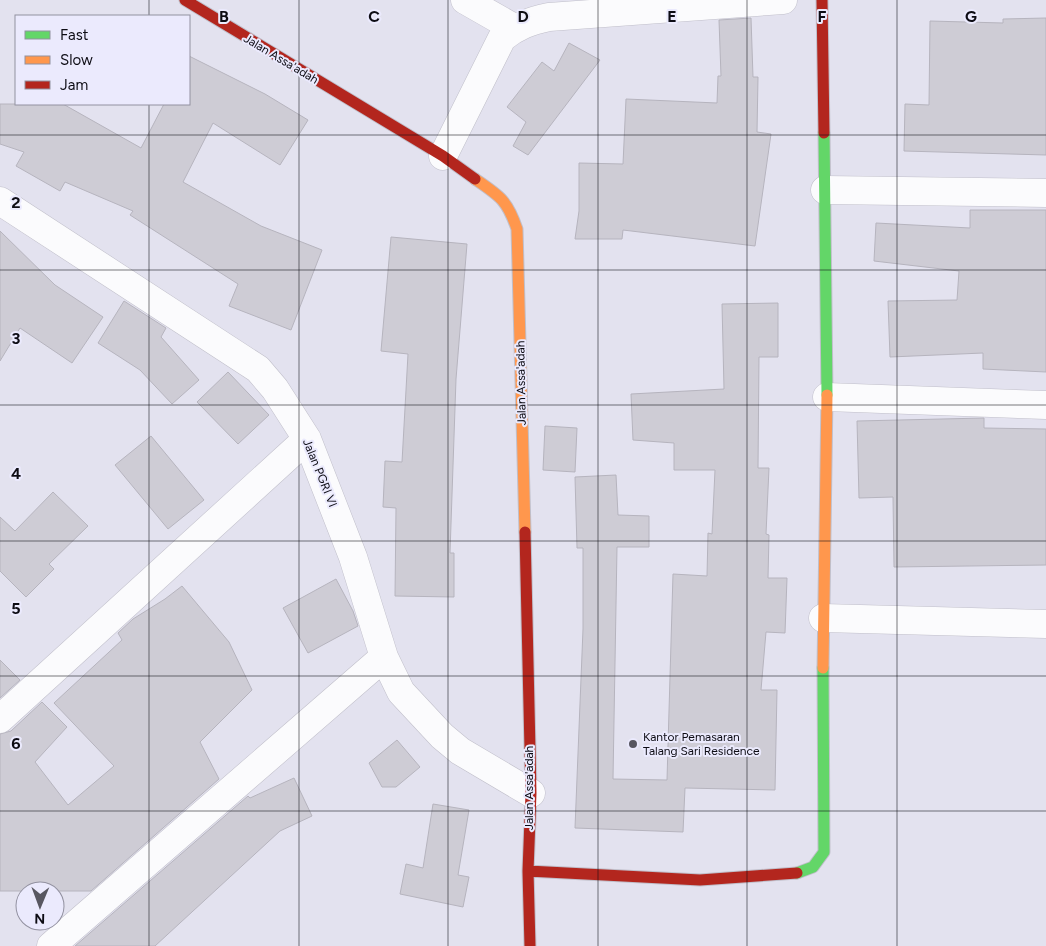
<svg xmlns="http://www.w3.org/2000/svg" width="1046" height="946" viewBox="0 0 1046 946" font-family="Figtree,sans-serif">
<rect width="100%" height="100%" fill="#e3e2ef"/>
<path fill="#ceccd5" stroke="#b6b4be" d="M751,18L753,77H758L757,132L771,134L755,246L623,230L622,239H575L579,211V163L623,164L626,99L717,103L718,76H721L719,20Z
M1046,18V155L904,151L905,104L929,105L930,21L1003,23V19Z
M569,43L600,60L528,155L513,146L526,122L507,107L542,62L554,71Z
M189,56L265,94L308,120L280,165L213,123L183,182L261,226L322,250L291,330L229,306L238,284L130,215L133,211L65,182L60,191L16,166L24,152L0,144V104H63L141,148L164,104H189Z
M970,210H1046V372L983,369V353L890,357L888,301L957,300L959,271L874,261L876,223L970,228Z
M0,231L55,285L103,317L72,363L20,328L0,361Z
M391,237L467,244L456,379L450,553H454V597L395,596L396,508L383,507L385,461L402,462L408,354L381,351Z
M124,301L166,328L161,337L199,380L172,404L140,370L98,343Z
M778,303V357H759L758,468H769L766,534L769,535L768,578H787L785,633L766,632L761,690H777L775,790L685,788L683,832L575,828L583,629V548H577L575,477L616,475L618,515L649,516V547H617L613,779L667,780L673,574L707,576L708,533L712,534L715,470H674V443L633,440L631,394L724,389L722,304Z
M228,372L269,415L238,444L197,402Z
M984,418V428L1046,429V565L894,567L893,497L859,498L857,421Z
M545,426L577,428L575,472L543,470Z
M151,436L204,500L168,529L115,465Z
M53,492L88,526L49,564L54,569L26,597L0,571V517L15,531Z
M336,579L353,611L358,626L308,653L283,608Z
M182,586L229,642L252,690L200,742L219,779L91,891H0V734L11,731L42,702L67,727L35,762L68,805L114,766L54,703L122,640L118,633L133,619L165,599Z
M0,660L20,680L0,698Z
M397,740L420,767L396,787H382L369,763Z
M294,778L312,816L280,831L155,946H75L248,796L250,798Z
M433,804L469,810L458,875L469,877L463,907L400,894L406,864L423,868Z"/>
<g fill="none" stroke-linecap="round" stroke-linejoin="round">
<defs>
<path id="street" d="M465,0L514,28
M443,156L502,38C517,26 530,21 549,17L783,0
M825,190L1046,193
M0,201L258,369L275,389L307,439L353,557L384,657L401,692L442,736L460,751L531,793
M827,397L1046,405
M823,618L1046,624
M0,719L307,439
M51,946L384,657"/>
<path id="fast" d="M824,133L827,395
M797,873L813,867L824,852L823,668"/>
<path id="slow" d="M475,179C500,196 507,200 517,229L525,532
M823,668L827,395"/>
<path id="jam" d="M185,0L443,156L475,179
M822,0L824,133
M525,532L531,793L528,871L530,946
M528,871L700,880L797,873"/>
</defs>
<use href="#street" stroke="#c0bfca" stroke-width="29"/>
<use href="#fast" stroke="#c0bfca" stroke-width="13"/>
<use href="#slow" stroke="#c0bfca" stroke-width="13"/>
<use href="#jam" stroke="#c0bfca" stroke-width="13"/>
<use href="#street" stroke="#fbfbfd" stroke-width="28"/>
<use href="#fast" stroke="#63d668" stroke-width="11"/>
<use href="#slow" stroke="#ff974d" stroke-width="11"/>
<use href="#jam" stroke="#b3261e" stroke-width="11"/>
</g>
<path fill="none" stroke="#0d0c14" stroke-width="1" stroke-opacity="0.55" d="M149,0V16M299,0V946M448,0V946M598,0V946M747,0V946M897,0V946M149,104V946M0,135H1046M0,270H1046M0,405H1046M0,541H1046M0,676H1046M0,811H1046"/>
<circle fill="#585761" stroke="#ebeafd" stroke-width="2" cx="633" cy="744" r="5"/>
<g text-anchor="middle" stroke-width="4" stroke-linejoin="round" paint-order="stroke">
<g font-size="12" fill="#0d0c14" stroke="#ebeafd">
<text transform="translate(281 59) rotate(31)" y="4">Jalan Assa'adah</text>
<text transform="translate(521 383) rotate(-91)" y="4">Jalan Assa'adah</text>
<text transform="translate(320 473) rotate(68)" y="4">Jalan PGRI VI</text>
<text transform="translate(529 788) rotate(-90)" y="4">Jalan Assa'adah</text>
</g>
<g font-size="12" fill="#0d0c14" stroke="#ebeafd" text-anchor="start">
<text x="643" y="741">Kantor Pemasaran<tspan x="643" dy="14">Talang Sari Residence</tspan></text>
</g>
</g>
<g font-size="16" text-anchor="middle" font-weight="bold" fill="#0d0c14" stroke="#ebeafd" stroke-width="4" stroke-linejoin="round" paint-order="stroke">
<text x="224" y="22">B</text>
<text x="374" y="22">C</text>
<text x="523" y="22">D</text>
<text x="672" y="22">E</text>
<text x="822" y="22">F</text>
<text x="971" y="22">G</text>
<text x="16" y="208">2</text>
<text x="16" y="344">3</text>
<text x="16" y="479">4</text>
<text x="16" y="614">5</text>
<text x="16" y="749">6</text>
</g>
<rect x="15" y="15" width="175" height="90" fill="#ebeafd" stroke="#9291a0"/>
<rect x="25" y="31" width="25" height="8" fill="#63d668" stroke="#9291a0"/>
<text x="60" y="40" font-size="15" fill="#0d0c14">Fast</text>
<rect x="25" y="56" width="25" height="8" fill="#ff974d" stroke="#9291a0"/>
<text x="60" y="65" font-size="15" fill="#0d0c14">Slow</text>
<rect x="25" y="81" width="25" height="8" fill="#b3261e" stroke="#9291a0"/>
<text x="60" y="90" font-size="15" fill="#0d0c14">Jam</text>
<g transform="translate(40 906) rotate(181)"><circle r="24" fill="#ebeafd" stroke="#9291a0"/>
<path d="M0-4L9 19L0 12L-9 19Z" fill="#585761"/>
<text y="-8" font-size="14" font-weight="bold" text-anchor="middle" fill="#0d0c14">N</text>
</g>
</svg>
